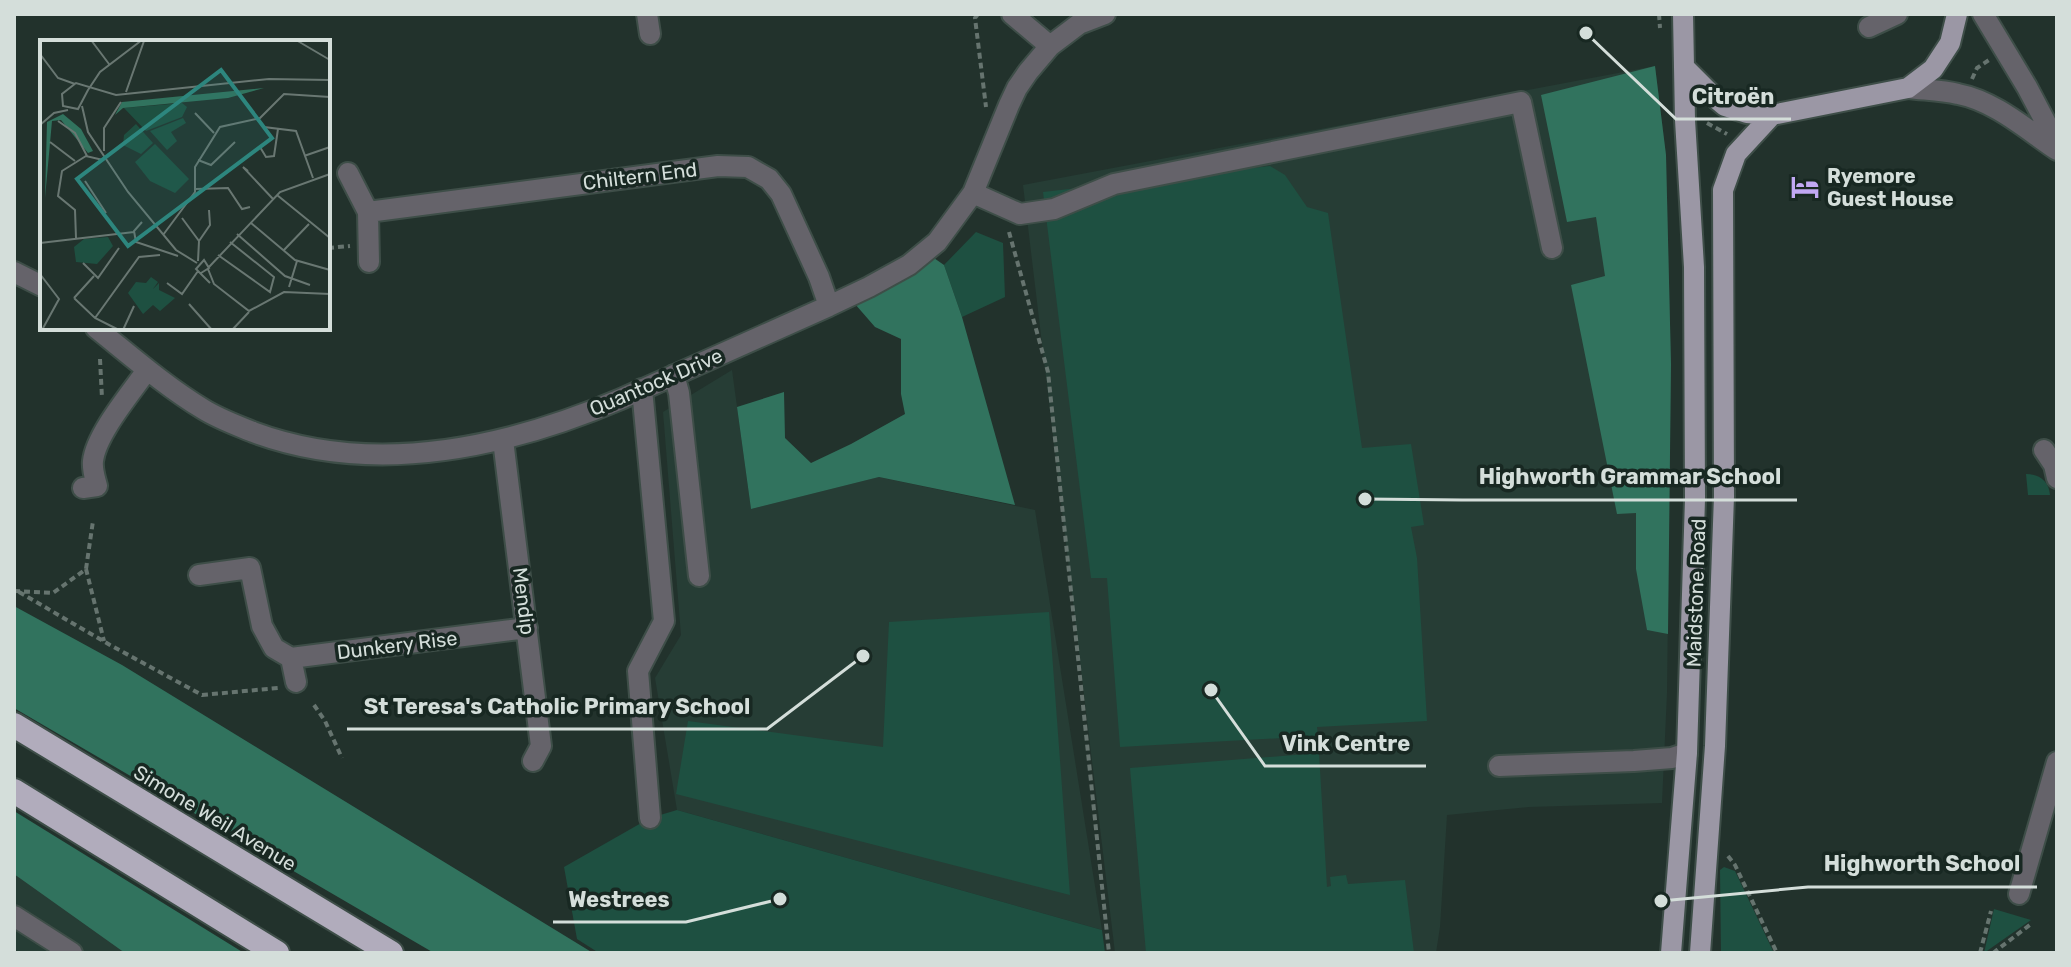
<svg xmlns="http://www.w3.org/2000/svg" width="2071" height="967" viewBox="0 0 2071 967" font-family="Rubik,sans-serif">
<rect width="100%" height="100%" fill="#22322c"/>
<path fill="#263d35" d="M1655,66L1666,155L1671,364L1667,693L1662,803L1529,807L1447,815L1440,927L1436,953H1115L1023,185Z
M732,370L751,509L879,477L1035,510L1102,930L677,810L655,678L681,635L663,412Z
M14,832L213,953H14Z"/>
<path fill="#1e5041" d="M1270,166L1285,175L1307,207L1328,213L1362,448L1411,444L1424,525L1411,527L1417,558L1427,721L1317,727L1318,736L1120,747L1107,578H1091L1043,192Z
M976,232L1003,243L1005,297L962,317L944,265Z
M2026,474C2039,474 2049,481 2050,495H2028Z
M1049,612L1070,895L676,794L688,721L883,747L889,622Z
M1319,753L1327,887L1331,886L1330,877L1346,875L1348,884L1405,880L1414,953H1146L1130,768Z
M677,810L1102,930L1105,953H599L577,939L564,867L650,818Z
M1724,867L1735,871L1774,953H1721L1720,870Z
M1994,909L2031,920L1984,953Z"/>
<path fill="#31735e" d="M1655,66L1666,155L1671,364L1668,634L1647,630L1636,569V513L1617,514L1571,285L1605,276L1596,217L1567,222L1541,95Z
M931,256L944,265L962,317L1015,505L879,477L751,509L737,407L784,392L785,438L811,463L851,444L905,414L901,394V339L875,327L855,304Z
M14,606L122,665L593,953H434L14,708Z
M14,811L244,953H125L14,874Z"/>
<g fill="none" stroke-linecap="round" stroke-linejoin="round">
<defs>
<path id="minor" d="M647,14L650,34
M1012,14L1050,46
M1983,14L2027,87L2057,144
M1869,27L1897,14
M1908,88C1925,90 1942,90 1958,94C1995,101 2027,130 2057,150
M348,173L368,212L369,262
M973,193L1020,214L1054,209L1114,184L1521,102L1552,248
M368,212L718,166L748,167L769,179L781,194L819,277L829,306
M14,272L42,286
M96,328C131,356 165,386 203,409C219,419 236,425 253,432C374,477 506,448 621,399L829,306L869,287L909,265L937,242L973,193L1009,105L1017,88L1028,72L1050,46L1079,24L1105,14
M674,375L679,393L699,576
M642,389L664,621L638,671L650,818
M503,440L541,746L533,761
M2044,450L2054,465L2057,478
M83,488L97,486C95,478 92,470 93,461C96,434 131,393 147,370
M199,575L250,568L262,626L274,648L291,658
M296,682L291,658L527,628
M1499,766L1634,761L1672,758L1687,753
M2019,894L2057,762
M14,916L72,953"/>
<path id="major" d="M1684,67L1713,96L1725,106L1747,113L1772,115L1908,88L1933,69L1950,43L1957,14
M1671,953L1687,753L1695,499L1694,267L1685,120L1683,14
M1700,953L1715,746L1724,496L1723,190L1736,154L1772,115"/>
<path id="highway" d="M14,725L391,953
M14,791L277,953"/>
</defs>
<use href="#minor" stroke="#3e4e48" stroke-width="24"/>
<use href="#major" stroke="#3e4e48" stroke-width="24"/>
<use href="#highway" stroke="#3e4e48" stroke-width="28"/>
<path stroke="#66746f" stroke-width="4" stroke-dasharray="6 4" stroke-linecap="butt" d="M978,14L975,18L986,107
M1659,14L1660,28
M1972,79L1977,68L1989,60
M1707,123L1727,134
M1009,232L1048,372L1109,953
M328,248L350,246
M100,359L102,398
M86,569L104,641
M14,591L53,593L86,569L93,521
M19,592L110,645L202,695L278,688
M314,705L325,721L342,758
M1728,856L1735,865L1777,953
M1980,953L1991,911
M1993,953L2031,924"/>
<use href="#minor" stroke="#65636a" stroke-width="20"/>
<use href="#major" stroke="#9b97a5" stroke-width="20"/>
<use href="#highway" stroke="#b1acbc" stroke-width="24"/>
</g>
<defs>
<symbol id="hotel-bare" viewBox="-9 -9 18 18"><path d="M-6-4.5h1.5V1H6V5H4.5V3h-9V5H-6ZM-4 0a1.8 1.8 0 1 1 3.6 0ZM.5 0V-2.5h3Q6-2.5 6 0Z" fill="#c1a8f3" stroke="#182822" stroke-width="2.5" paint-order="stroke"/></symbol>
</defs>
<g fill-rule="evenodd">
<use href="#hotel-bare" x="1785" y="167" width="40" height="40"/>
</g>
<g text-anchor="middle" stroke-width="7" stroke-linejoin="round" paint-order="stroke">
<g font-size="20" fill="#d4deda" stroke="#182822">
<text transform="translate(640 176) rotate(-7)" y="7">Chiltern End</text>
<text transform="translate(656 382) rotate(-23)" y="7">Quantock Drive</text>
<text transform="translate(1696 593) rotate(-88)" y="7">Maidstone Road</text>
<text transform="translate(524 601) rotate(83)" y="7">Mendip</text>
<text transform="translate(397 645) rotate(-7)" y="7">Dunkery Rise</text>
<text transform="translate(215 818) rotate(31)" y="7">Simone Weil Avenue</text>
</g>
<g font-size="20" font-weight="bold" fill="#d4deda" stroke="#182822" text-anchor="start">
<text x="1827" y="183">Ryemore<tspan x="1827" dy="23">Guest House</tspan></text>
</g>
</g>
<g transform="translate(40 40)">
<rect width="290" height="290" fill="#22322c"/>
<path d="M142,63L147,67L142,77L106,91L84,68ZM143,78L146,83L131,92L137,101L127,110L110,91ZM96,84L113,103L101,114L83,105L84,95ZM115,104L149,139L135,153L110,141L95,122ZM68,197L73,206L57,224L36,222L34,207L44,199ZM111,237L118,242L113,249L119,243V250L135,258L120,271L113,265L103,274L88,253L96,242L106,243Z" fill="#1e5041"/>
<path d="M224,48L188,58L83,68L75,75L82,62ZM23,74L41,89L53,111L48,113L21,80L12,81L5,158L7,82Z" fill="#31735e"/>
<path fill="none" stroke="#697772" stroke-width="2" d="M51,0L69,24M256,0L290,20M0,14L18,38L35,44M48,50L38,69L23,66L22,54L36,43L76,55L229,39L290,40M48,50L60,32L102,0M86,52L104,1M42,66L48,92L88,152L136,210L157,223M155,73L174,93M217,79L224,87L256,91L273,138M18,81L35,93L47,116M0,85L14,73L28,70M10,102L35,121M220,107L226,117L234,116L238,89M64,111V88L81,62M264,116L290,107M158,120L171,125L195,102M208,131L203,127L233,159M45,141L66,173M156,149L188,148L202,169L210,167M237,155L290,198M142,178L159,201M102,182L94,191L96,202L138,216M211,183L255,220L290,230M197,194L245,236L270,245M123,195L155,152V127L180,87L220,78L244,54L290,57M36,198L35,170L18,156L22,131L46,116L63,120M0,203L94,192M243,211L269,184M178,215L230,252L234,237L190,202M158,221L159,201L170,185L169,170M43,223L58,238L79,208M169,227L240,152L290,134M168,229L174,244L209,271L244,252L290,254M161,233L169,228L164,220L156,229L170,243M0,234L19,259L2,290M127,243L142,254L158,231M249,247L257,221M34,258L55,278L79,290M34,258L54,236M149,264L172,290M55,278L99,217L120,215M83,290L94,266M192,290L209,272"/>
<path fill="#2d867e" fill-opacity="0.15" stroke="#2d867e" stroke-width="4" d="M181,30L232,98L88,206L37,139Z"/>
<rect width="290" height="290" fill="none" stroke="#d4deda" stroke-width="4"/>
</g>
<path fill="none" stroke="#d4deda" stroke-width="3" d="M1586 33L1676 119H1791M1365 499L1462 500H1797M863 656L767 729H347M1211 690L1265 766H1426M1661 901L1808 887H2037M780 899L686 922H553"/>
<g fill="#d4deda" stroke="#182822" stroke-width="3">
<circle cx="1586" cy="33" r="8"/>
<circle cx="1365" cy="499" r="8"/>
<circle cx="863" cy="656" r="8"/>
<circle cx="1211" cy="690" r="8"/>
<circle cx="1661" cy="901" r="8"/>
<circle cx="780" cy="899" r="8"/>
</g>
<g font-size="22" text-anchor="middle" font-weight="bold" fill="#d4deda" stroke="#182822" stroke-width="7" stroke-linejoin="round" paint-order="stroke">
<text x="1733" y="104">Citroën</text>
<text x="1630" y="484">Highworth Grammar School</text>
<text x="557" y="714">St Teresa's Catholic Primary School</text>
<text x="1346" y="751">Vink Centre</text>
<text x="1922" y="871">Highworth School</text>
<text x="619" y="907">Westrees</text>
</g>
<rect width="2071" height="967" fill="none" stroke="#d4deda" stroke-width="32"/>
</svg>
